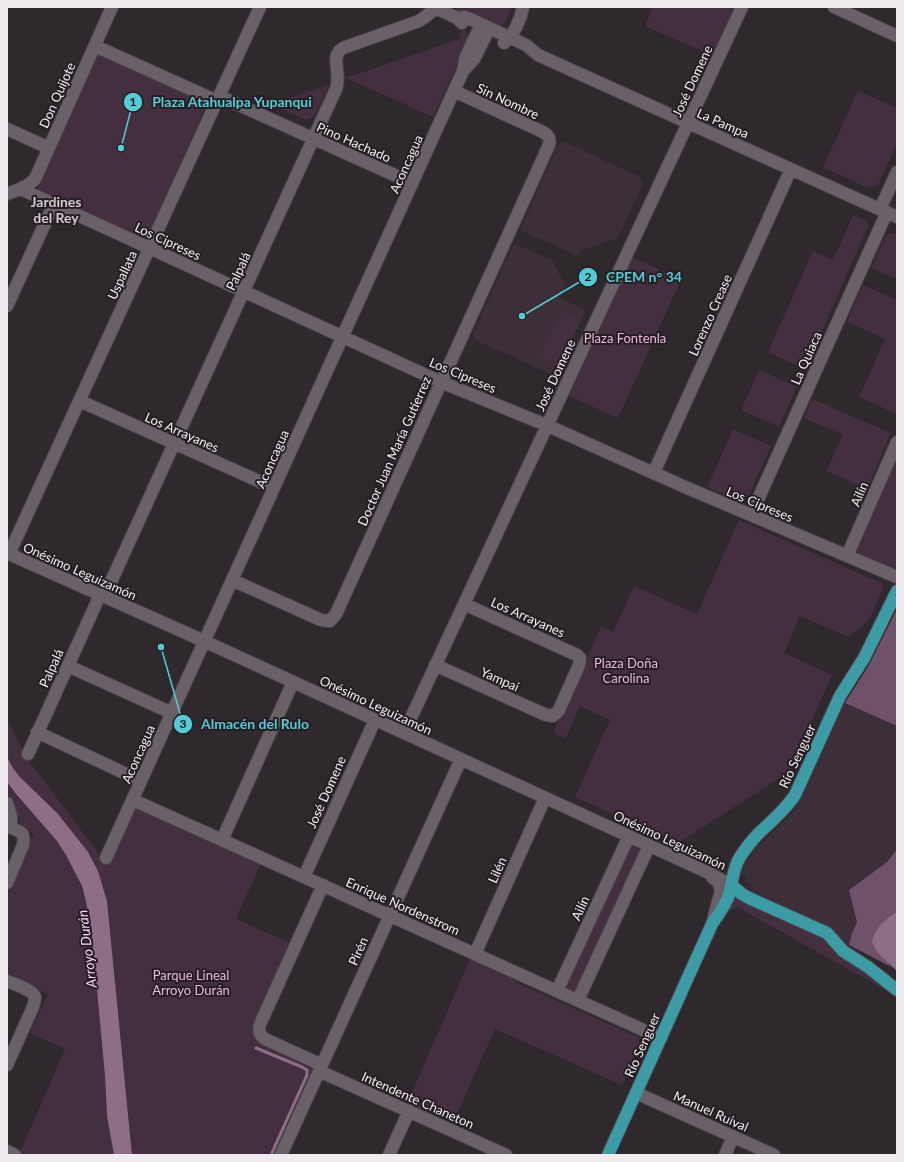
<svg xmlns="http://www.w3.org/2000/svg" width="904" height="1162" viewBox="0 0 904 1162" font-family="Lato,sans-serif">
<rect width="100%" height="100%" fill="#2f282d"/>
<path fill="#3c2f39" d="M565,142L640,177L643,184L618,238L581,250L578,256L520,230L557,146Z
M518,245L556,262L554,266L566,285L560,298L586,310L556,376L475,340L473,334L512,246Z
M845,703L897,726V849L887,862L849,890L857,922L849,945L846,946L838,936L829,928L750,890L752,885L745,882L747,876L741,874L747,861L754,850L794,811L800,802Z"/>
<path fill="#442f40" d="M452,7H512L505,22L501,27L494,26Z
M653,7H735L713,56L645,26Z
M462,29C468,32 469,35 468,41L433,117L346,78L462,38L459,36Z
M99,55H101L204,101L205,103L204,111L149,234L145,239H143L38,191V187L94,60Z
M329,85L314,117L306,120L271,104Z
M858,91L897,108V143L878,185L868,188L823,167Z
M853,215L867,221L868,227L805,369L768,352L813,251L833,260Z
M893,233L897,234V279L871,268L886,235Z
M632,257L681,280L618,418L569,396Z
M863,285L897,300V414L859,397L885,339L847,322Z
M560,312L579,320L558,366L539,357Z
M759,370L797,387L779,427L741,410Z
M812,399L891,433L867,489L826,471L843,435L804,418Z
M733,429L771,446L748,497L739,501L707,487Z
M897,457V573L858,555L857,551Z
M739,520L881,583L883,589L869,620L849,637L800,616L784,653L832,675L789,772L678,843L575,797L610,720L580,706L566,738L553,733L601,627L613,632L634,586L697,614Z
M7,718L21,747L32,765L105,862L135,808H137L261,863L236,919L292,944L256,1027L313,1067L314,1069L276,1155H132L107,901L98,871L88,852L58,814L19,776L13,768L7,757Z
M7,782C21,804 41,821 57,841C76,865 86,896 91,926L105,1076L107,1116L114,1155H25L20,1152L65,1049L30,1033L48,994L7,975V895L34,834L24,829L21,825L18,814L7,793Z
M632,846C637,846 639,849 640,854L575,992L572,993L565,989L564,986L629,847Z
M733,893L822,936L897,995V998L889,992L737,907L731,910L728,909Z
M471,957L517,978L515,982L638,1037L640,1044L622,1085L495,1029L451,1127L406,1106Z"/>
<path fill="#6f5169" d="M897,609V726L845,703L869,665Z
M897,849V912L896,913L889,965L895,969L849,945L851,936L857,922L849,890L887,862Z"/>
<path fill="#8e6e87" d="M7,757L13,768L19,776L58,814L88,852L98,871L107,901L132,1155H114L107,1116L105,1076L91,926L86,902L82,886L66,855L57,841L16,794L7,782Z
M897,912V971L878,953L872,942C874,929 885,919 897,912Z"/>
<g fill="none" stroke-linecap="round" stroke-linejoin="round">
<path stroke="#8e6e87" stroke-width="3" d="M256,1048L302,1067L307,1070V1075L271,1155"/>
<defs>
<path id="minor" d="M434,7L457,18L462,23
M834,7L897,36
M457,18L465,17L470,19L526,45L538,55L897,217
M504,43C514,35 521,19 523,7
M95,46L217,101
M463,71L474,59L486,35L485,26
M219,96L412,183
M7,129L49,148
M21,189L441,382L546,425L685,487L897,577
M7,194C17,190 28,187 35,179L112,7
M880,209L897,172
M7,306L54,204
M80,401L274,488
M654,472L791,169
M751,515L887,212
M7,553L204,641L709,873L731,885
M9,554L260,7
M847,556L897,442
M232,580L321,620L330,621L336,614L549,145C551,138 548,135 543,132L454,91
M104,597L336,89C342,74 329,56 343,48L419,21L425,17L436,8
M435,665L546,715L553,716L559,710L579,665L580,658L577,655L464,604
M68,666L172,713
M37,732L141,781
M404,733L742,7
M28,754L100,595
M133,800L661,1038
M7,803L11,816V828
M7,826C18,831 26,831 23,845L7,883
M222,840L293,682
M106,858L463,71L466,56L478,31L485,26
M304,877L375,720
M712,877L719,883L721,891L713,920
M475,954L545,798
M7,981C14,984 33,990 35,997C35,1001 34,1004 33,1007L7,1065
M557,991L629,836
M578,1000L649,846
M322,1065L265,1039C258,1034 258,1029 261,1022L323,885
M319,1071L506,1155
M636,1093L774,1155
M7,1151L15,1155
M281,1155L461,759
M389,1155L409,1111
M725,1155L733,1137"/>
<path id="major" d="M731,885L742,894L749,898L827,933L843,951L868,967L897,990
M608,1155L712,924C718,915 725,906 729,895C733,882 732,870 740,857C746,848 752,840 759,833C772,821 785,810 795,795L840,696L864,658L897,591"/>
</defs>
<use href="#minor" stroke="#4b4549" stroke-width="14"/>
<use href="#major" stroke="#4b4549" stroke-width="14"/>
<use href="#minor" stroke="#696167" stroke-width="12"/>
<use href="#major" stroke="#3b9ca5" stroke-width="12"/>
</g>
<g text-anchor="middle" stroke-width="4" stroke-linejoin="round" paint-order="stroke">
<g font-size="13" fill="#f0ebef" stroke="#251e23">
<text transform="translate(692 81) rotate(-65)" y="5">José Domene</text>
<text transform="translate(57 95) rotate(-66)" y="5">Don Quijote</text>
<text transform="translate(508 101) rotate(25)" y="5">Sin Nombre</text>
<text transform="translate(723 123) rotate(24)" y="5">La Pampa</text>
<text transform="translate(354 142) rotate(24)" y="5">Pino Hachado</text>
<text transform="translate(406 164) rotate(-66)" y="5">Aconcagua</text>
<text transform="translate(168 241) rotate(25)" y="5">Los Cipreses</text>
<text transform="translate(238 271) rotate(-65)" y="5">Palpalá</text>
<text transform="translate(122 275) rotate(-65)" y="5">Uspallata</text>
<text transform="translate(710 315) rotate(-66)" y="5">Lorenzo Crease</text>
<text transform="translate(806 358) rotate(-66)" y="5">La Quiaca</text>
<text transform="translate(463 375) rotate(23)" y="5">Los Cipreses</text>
<text transform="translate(555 375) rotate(-65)" y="5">José Domene</text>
<text transform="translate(182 432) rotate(24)" y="5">Los Arrayanes</text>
<text transform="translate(394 451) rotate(-66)" y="5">Doctor Juan María Gutierrez</text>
<text transform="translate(272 459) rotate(-66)" y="5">Aconcagua</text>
<text transform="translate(859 494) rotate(-67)" y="5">Ailín</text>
<text transform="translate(760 504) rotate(23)" y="5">Los Cipreses</text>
<text transform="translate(80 571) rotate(24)" y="5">Onésimo Leguizamón</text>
<text transform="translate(528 617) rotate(24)" y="5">Los Arrayanes</text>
<text transform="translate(51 668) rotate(-66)" y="5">Palpalá</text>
<text transform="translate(500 679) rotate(24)" y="5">Yampai</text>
<text transform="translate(376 705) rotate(25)" y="5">Onésimo Leguizamón</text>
<text transform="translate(138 754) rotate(-66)" y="5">Aconcagua</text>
<text transform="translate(797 756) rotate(-65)" y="5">Río Senguer</text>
<text transform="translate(326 792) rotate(-66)" y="5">José Domene</text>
<text transform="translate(670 840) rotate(25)" y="5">Onésimo Leguizamón</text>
<text transform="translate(497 870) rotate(-66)" y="5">Lilén</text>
<text transform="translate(403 906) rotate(24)" y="5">Enrique Nordenstrom</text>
<text transform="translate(580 908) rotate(-65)" y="5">Ailín</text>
<text transform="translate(358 951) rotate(-66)" y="5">Pirén</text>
<text transform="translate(642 1045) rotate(-66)" y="5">Río Senguer</text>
<text transform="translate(418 1100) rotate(24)" y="5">Intendente Chaneton</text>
<text transform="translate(711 1111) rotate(24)" y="5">Manuel Ruival</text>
</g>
<g font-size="13" fill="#eeb8e3" stroke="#251e23">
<text x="625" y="343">Plaza Fontenla</text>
<text x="626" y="668">Plaza Doña<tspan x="626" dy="15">Carolina</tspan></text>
<text x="191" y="980">Parque Lineal<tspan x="191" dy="15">Arroyo Durán</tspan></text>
</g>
<g font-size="14" font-weight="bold" fill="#d2c9d0" stroke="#251e23">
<text x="56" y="207">Jardines<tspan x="56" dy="16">del Rey</tspan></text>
</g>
<g font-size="14" font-style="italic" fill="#fcd0f3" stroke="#251e23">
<text transform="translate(87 949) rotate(-97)" y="5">Arroyo Durán</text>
</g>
</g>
<path fill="none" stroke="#52ccd6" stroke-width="1.5" d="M121 148L133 102M522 316L588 277M161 647L183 724"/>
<g fill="#52ccd6" stroke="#251e23" stroke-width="1.5">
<circle cx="121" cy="148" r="4"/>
<circle cx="522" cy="316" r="4"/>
<circle cx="161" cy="647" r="4"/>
<circle cx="133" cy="102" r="10"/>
<circle cx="588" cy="277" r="10"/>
<circle cx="183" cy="724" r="10"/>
</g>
<g font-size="12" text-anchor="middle" font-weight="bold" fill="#111">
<text x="133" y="106">1</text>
<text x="588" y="281">2</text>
<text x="183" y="728">3</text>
</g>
<g font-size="14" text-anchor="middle" font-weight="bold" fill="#52ccd6" stroke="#251e23" stroke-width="4" stroke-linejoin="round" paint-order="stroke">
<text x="232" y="107">Plaza Atahualpa Yupanqui</text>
<text x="644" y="282">CPEM n° 34</text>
<text x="255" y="729">Almacén del Rulo</text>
</g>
<rect width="904" height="1162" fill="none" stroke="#f0ebef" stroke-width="16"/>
</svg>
